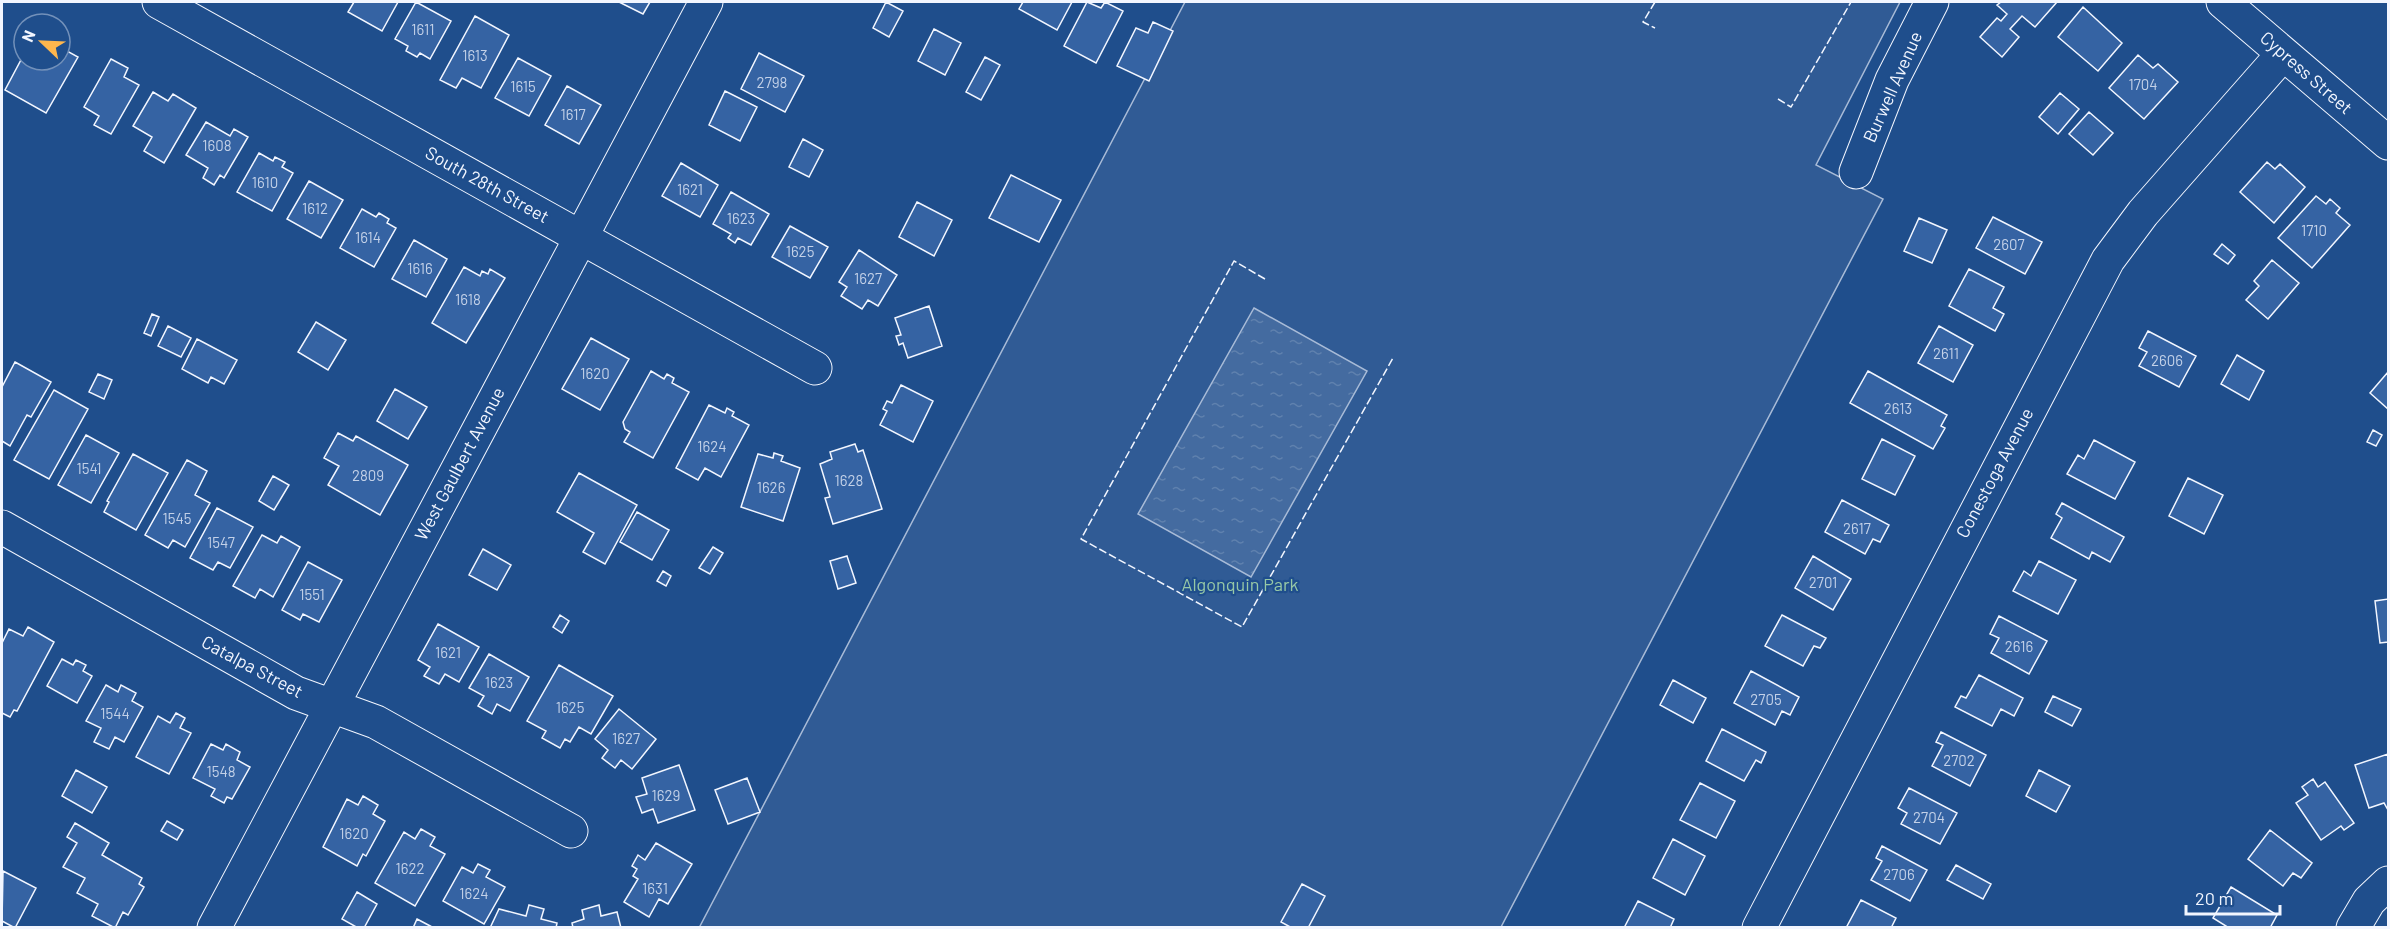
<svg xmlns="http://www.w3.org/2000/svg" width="2390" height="929" viewBox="0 0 2390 929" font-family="Barlow,sans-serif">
<defs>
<pattern id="water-ripples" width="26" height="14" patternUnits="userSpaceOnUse" patternTransform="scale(1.5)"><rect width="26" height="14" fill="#446ba0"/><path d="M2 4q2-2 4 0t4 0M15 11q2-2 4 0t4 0" fill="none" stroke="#5f81ae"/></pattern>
</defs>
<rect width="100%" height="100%" fill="#1f4e8c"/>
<path fill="#305b95" stroke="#a8bbd7" stroke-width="1.5" d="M1185,2H1900L1816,165L1883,199L1501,927L699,928Z"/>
<path fill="url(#water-ripples)" stroke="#a8bbd7" stroke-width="1.5" d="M1254,308L1367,371L1251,577L1138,514Z"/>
<path fill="#3563a3" stroke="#f2f6ff" stroke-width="1.5" d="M354,2H398L382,31L348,12Z
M416,2L451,21L430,59L420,53L417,57L406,51L408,46L395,39Z
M619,2H650L643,14Z
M886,2L903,11L889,37L873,28Z
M1023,2H1072L1057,30L1019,9Z
M1087,2L1101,8L1105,2L1123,11L1096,63L1064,46Z
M2001,2H2057L2035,27L2022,16L2010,29L2019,37L2002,57L1980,37L1997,18L2001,21L2007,14L1997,5Z
M2083,7L2122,43L2098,71L2058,37Z
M475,16L509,35L481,88L462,78L456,88L440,80Z
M1153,22L1173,31L1149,81L1117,66L1136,28L1148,33Z
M934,29L961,43L945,75L918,61Z
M60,34L66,37L62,43L67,45L65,50L78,57L46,113L5,90L22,58L28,61L60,60Z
M759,53L804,76L785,112L741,89Z
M2138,55L2153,68L2158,64L2178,82L2144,119L2109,88Z
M985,57L1000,65L981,100L966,92Z
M518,58L551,76L529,116L495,98Z
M111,59L128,68L124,77L139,85L111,134L94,125L99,116L84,107Z
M567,86L601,105L579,144L545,125Z
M725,91L757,107L740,141L709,125Z
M153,92L168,101L173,94L196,108L164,163L144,151L152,137L133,126Z
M2060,93L2079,109L2058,134L2039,117Z
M2089,112L2113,133L2093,155L2069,134Z
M206,122L230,136L234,129L248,137L224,178L220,175L214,185L203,178L208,168L186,155Z
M803,139L823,150L809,177L789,167Z
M259,153L273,161L275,157L285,162L282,167L293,173L272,211L237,192Z
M2267,162L2275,169L2280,164L2305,187L2274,223L2240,192Z
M681,163L718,185L700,217L662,196Z
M1011,175L1061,200L1039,242L989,218Z
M309,181L343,200L321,238L287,219Z
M731,192L769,214L751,245L738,238L735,243L728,238L731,234L713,224Z
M2316,196L2326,204L2330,199L2340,208L2336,213L2350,225L2312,268L2278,238Z
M917,202L952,220L934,256L899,237Z
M362,209L376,217L379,213L389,219L387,223L396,228L374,267L340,248Z
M1993,217L2042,242L2025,274L1976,248Z
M1919,218L1947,230L1932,263L1904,251Z
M790,226L828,247L810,278L772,257Z
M414,240L447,259L426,297L392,279Z
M2222,244L2235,255L2228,264L2214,254Z
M859,250L897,275L878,306L868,300L862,309L841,296L847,287L839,282Z
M2272,260L2299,283L2268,319L2246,300L2259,286L2254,281Z
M464,267L480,276L482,271L488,274L490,269L505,278L466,343L432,323Z
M1969,269L2004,287L1993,308L2004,314L1995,331L1949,306Z
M929,306L942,346L908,358L903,343L899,345L896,336L901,335L895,318Z
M152,314L159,317L151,336L144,333Z
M316,322L346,340L328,370L298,352Z
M168,326L191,338L181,357L158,346Z
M1939,326L1973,345L1953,382L1918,363Z
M2148,331L2196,356L2179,387L2139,366L2147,352L2139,348Z
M591,338L629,359L600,410L562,389Z
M197,339L237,360L224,384L211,377L208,383L182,369Z
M2237,355L2264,371L2249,400L2221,384Z
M15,362L51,382L31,417L27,415L10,446L2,441V387Z
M651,371L664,379L667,374L674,378L672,383L689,392L653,458L624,442L630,432L625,429L623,422Z
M1868,371L1947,415L1941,426L1945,428L1933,449L1850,403Z
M2388,372V409L2370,393Z
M98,374L112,380L104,399L89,392Z
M901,385L933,401L913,442L880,425L887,411L883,409L887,401L892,403Z
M395,389L427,407L408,439L377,421Z
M54,390L88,409L49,479L14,460Z
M709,405L725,413L727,408L734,412L732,416L749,425L721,477L705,468L698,480L676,468Z
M2373,430L2382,435L2376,446L2367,442Z
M338,433L353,441L356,436L408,465L380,515L328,485L339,466L324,458Z
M86,435L119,453L91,503L58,485Z
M1882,439L1915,456L1895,495L1862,479Z
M2094,440L2135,462L2115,499L2067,474L2078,455L2084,459Z
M855,444L858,452L863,450L882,509L833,524L825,498L830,497L820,464L832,459L830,452Z
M774,453L783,456L781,461L800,468L783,521L741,507L758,454L773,458Z
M133,454L168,473L136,530L104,512L109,502L107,501Z
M187,460L207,471L195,495L210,503L185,547L173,540L168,548L145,535Z
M579,473L637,505L605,564L583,552L594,533L557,512Z
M273,476L289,485L274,510L259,501Z
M2188,478L2223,495L2204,534L2169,516Z
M1842,500L1889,525L1880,542L1873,539L1865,554L1825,532Z
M2062,503L2124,537L2110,562L2092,552L2089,559L2051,538L2062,518L2056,514Z
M217,508L253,527L230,568L218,562L213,570L190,558Z
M637,512L669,530L652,560L620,542Z
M262,535L277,543L281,536L300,547L273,597L260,589L255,598L233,586Z
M713,547L723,553L710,574L699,568Z
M483,549L511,565L497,590L469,575Z
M847,556L856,583L838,589L830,561Z
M1813,556L1851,579L1833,610L1795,588Z
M2039,561L2076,580L2058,614L2013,591L2024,571L2031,576Z
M308,562L342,580L319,622L303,614L300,620L282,610Z
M663,571L671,576L666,586L657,581Z
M2388,599V642L2380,643L2375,601Z
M560,615L569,621L562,633L553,627Z
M1782,615L1826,638L1820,648L1814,646L1803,666L1765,646Z
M1999,616L2047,641L2029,674L1991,653L1999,638L1990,634Z
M438,624L479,647L459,682L445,674L439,684L424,676L430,667L418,660Z
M28,627L54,642L17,711L14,710L10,717L2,713V643L9,629L23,636Z
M489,654L529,677L510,711L497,704L492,714L478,706L484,696L469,688Z
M62,659L73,665L76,660L86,665L83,671L92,676L77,703L47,686Z
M559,665L613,696L591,734L579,727L570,742L565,739L560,748L542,738L546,731L527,721Z
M1751,671L1799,697L1790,715L1782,711L1775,725L1734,703Z
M1979,675L2023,698L2014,716L2001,709L1992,726L1955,707L1961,696L1966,698Z
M1673,680L1706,698L1693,723L1660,705Z
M106,685L118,692L121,685L136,693L132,701L143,707L124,742L115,737L109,749L94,742L101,728L86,721Z
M2053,696L2081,709L2072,726L2045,712Z
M619,709L656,739L632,769L621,760L615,768L602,758L608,750L595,739Z
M176,713L185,718L180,728L191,733L169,774L136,757L158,716L170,723Z
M1722,729L1766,752L1761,763L1756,760L1744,781L1706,761Z
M1941,732L1986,755L1970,786L1932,766L1943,745L1936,742Z
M211,744L223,750L226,744L240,752L237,760L250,767L232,799L227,797L224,803L211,796L215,789L193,778Z
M2388,754V810L2384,803L2369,808L2355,765Z
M679,765L695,810L658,823L653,809L642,813L636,797L647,794L642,778Z
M76,770L107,787L92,813L62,796Z
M2039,770L2070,786L2056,812L2026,796Z
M747,778L760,812L728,824L715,790Z
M2313,779L2318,787L2325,782L2354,823L2344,830L2341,826L2321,840L2296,803L2308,795L2302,787Z
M1700,783L1735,801L1716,838L1680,820Z
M1909,788L1957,813L1940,844L1901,824L1907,813L1898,808Z
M363,796L378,805L373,814L385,821L366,856L363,854L357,866L323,847L347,799L358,805Z
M167,821L183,830L177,840L161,831Z
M75,823L109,843L102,855L142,878L139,884L144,887L128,915L123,912L115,928L92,916L98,904L77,893L85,878L63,867L77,843L67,837Z
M421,829L435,837L430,846L445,854L415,906L375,883L404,832L415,839Z
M2270,830L2312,863L2301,878L2293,873L2283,886L2248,859Z
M1673,839L1705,856L1685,895L1653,878Z
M656,843L692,864L668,904L659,899L649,917L624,902L638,879L633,876L637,869L632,866L638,855L645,860Z
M1882,846L1927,870L1910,901L1871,880L1882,861L1876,858Z
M478,864L490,870L486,877L505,887L484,924L443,901L462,867L473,873Z
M1956,865L1991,884L1983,899L1947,880Z
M3,871L36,888L15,928L2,921Z
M1302,884L1325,896L1308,928H1292L1281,922Z
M2231,887L2277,915L2270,928H2229L2213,918Z
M357,892L377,904L364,928H358L342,919Z
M1861,900L1896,918L1891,928H1846Z
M1638,901L1674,919L1670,928H1624Z
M529,905L544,909L541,919L557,923L556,928H490L499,909L526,916Z
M599,905L601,916L617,912L621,928H573L572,923L584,919L582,910Z
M417,919L434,928H413Z"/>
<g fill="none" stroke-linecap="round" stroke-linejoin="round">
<defs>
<path id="minor" d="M159,2L815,368
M2223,2L2388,143
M1856,172L1892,80L1932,2
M2,527L296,693L376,722L571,831
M214,928L706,2
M1759,928L2108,260L2143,213L2283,54
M2353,928L2369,901L2388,883"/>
</defs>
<use href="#minor" stroke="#f2f6ff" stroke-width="35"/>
<use href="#minor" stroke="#1f4e8c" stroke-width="33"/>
<path stroke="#f2f6ff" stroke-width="1.5" stroke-dasharray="8 3" stroke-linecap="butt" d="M1655,2L1643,22L1655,28
M1778,99L1791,107L1851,2
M1265,279L1234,261L1081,539L1242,627L1393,358"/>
</g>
<g text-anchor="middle" stroke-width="4.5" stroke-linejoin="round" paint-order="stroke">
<g font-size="15" fill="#c3d1e8">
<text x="423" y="35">1611</text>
<text x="475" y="61">1613</text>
<text x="772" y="88">2798</text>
<text x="2143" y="90">1704</text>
<text x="523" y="92">1615</text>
<text x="573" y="120">1617</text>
<text x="217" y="151">1608</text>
<text x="265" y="188">1610</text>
<text x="690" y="195">1621</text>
<text x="315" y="214">1612</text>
<text x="741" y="224">1623</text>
<text x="2314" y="236">1710</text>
<text x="368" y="243">1614</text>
<text x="2009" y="250">2607</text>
<text x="800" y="257">1625</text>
<text x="420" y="274">1616</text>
<text x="868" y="284">1627</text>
<text x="468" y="305">1618</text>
<text x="1946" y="359">2611</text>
<text x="2167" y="366">2606</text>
<text x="595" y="379">1620</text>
<text x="1898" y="414">2613</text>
<text x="712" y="452">1624</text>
<text x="89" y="474">1541</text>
<text x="368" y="481">2809</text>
<text x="849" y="486">1628</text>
<text x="771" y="493">1626</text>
<text x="177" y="524">1545</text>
<text x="1857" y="534">2617</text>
<text x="221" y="548">1547</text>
<text x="1823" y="588">2701</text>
<text x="312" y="600">1551</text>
<text x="2019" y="652">2616</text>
<text x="448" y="658">1621</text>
<text x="499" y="688">1623</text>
<text x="1766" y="705">2705</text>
<text x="570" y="713">1625</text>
<text x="115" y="719">1544</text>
<text x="626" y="744">1627</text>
<text x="1959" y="766">2702</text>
<text x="221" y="777">1548</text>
<text x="666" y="801">1629</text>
<text x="1929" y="823">2704</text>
<text x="354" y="839">1620</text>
<text x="410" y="874">1622</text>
<text x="1899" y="880">2706</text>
<text x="655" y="894">1631</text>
<text x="474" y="899">1624</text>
</g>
<g font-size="18" fill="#f2f6ff" stroke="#1f4e8c">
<text transform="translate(2306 73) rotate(41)" y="6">Cypress Street</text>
<text transform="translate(1893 87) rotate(-66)" y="6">Burwell Avenue</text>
<text transform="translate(487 185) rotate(29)" y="6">South 28th Street</text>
<text transform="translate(460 464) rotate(-62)" y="6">West Gaulbert Avenue</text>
<text transform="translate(1995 473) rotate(-62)" y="6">Conestoga Avenue</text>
<text transform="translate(252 667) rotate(28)" y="6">Catalpa Street</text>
</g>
<g font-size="18" fill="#97c8a6" stroke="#1f4e8c">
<text x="1240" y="591">Algonquin Park</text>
</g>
</g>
<rect width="2390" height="929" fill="none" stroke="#f2f6ff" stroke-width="6"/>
<g transform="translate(42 42) rotate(293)"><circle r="28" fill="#1f4e8c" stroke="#7391ba" stroke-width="1.5"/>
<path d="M0-4.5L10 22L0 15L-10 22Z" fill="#ffb74d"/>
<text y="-9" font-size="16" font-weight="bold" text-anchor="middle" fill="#f2f6ff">N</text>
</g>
<path d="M2186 905v9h94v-9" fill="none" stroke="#f2f6ff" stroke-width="3"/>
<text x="2195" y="905" font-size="18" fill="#f2f6ff" stroke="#1f4e8c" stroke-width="4.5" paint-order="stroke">20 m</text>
</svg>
